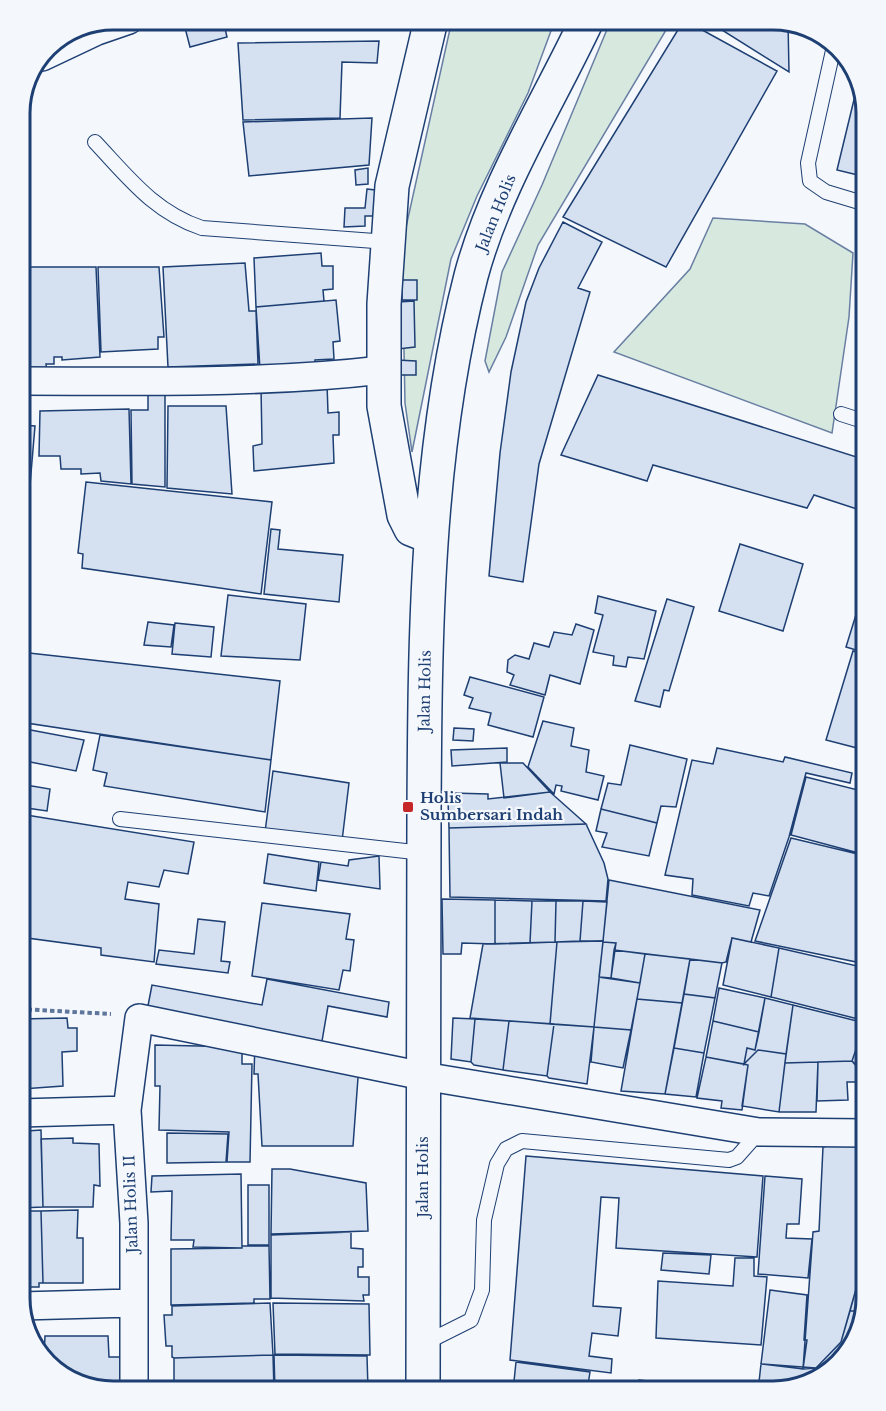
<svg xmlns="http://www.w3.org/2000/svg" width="886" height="1411" viewBox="0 0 886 1411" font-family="'Libre Baskerville',serif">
<rect width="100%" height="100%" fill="#f4f7fb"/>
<path fill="#d7e8df" stroke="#687fa3" stroke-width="1.5" d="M452,20H555L528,93L477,196L451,259L412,452L405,403L402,245Z
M611,20H672L538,245L506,337L489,372L485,361L502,272L542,185Z
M713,218L805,224L853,253L849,317L832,433L614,352L690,269Z"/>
<path fill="#d5e0f0" stroke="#1d3f73" stroke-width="1.5" d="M183,20H223L227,37L190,47Z
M684,20L777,71L666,267L563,217Z
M706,20H780L788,22L789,72Z
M379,41L377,63L342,62L340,118L243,120L238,43Z
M859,79L866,113V177L837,170Z
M372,118L369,165L249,176L243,122Z
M368,168V184L356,185L355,170Z
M367,189L375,190L374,216H365V226L344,227L345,208H365Z
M20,213L22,258H20Z
M563,222L602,242L578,288L590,292L539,464L523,582L489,576L500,453L511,372L526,302L539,268Z
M321,253L322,266H333V289L323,290L324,301L256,307L254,258Z
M245,263L249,311H256L258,364L168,367L163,267Z
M24,267H96L100,357L62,360V357H54V364H46L47,372L27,373Z
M98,267H159L164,337H158V349L101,352Z
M402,280H417V300H402Z
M20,298H22L20,344Z
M336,300L340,341L333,342L334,359L315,360V366L260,369L256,307Z
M414,301L415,347L398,349V302Z
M397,360L416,361V375H398Z
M598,375L866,460V512L814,495L807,508L653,465L647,481L561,455Z
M327,383L328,413L339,412V435H333L334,463L254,471L253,446L262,444L261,387Z
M148,390H165V487L132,484L131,410H148Z
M168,406H226L232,494L167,488Z
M129,409L131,484L101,481L100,473L81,474V469H61L60,456H39L40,411Z
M20,425L35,426L25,544H20Z
M86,482L272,502L261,594L82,568L83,554L78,553Z
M271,529L280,530L278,549L343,555L339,602L264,594Z
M740,544L803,564L783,631L719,611Z
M863,592L866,593V653L846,647Z
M228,595L306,604L300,660L221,656Z
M598,596L656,611L644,659L628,657L626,667L613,665L614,656L593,652L603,615L595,613Z
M667,599L694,607L669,691L664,690L660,707L635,701Z
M148,622L174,625L171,647L144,645Z
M175,623L214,627L211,657L172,654Z
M576,624L594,630L580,684L550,675L545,695L510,685L514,675L507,672L508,660L515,655L529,659L534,643L549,647L554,632L572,635Z
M853,651L866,654V732L861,749L826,740Z
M20,652L280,681L271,760L20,722Z
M470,677L544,697L533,737L488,725L491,713L469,708L473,698L464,695Z
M543,721L574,728L571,746L589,750L586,772L604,776L598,800L561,791L562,786L556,785L554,794L528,767Z
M20,728L84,740L76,771L20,760Z
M454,728L474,729L473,741L453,740Z
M100,735L271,760L265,812L104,786L107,773L93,770Z
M630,745L687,759L676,807L661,806L657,823L601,809L608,783L621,785Z
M507,748V762L452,766L451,750Z
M717,748L783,762L785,757L852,773L850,783L806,773L789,837L769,896L753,893L749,906L692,895L693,879L665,875L692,760L713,764Z
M500,763H523L550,792L504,798Z
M273,771L349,783L342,841L265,832Z
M806,777L866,792V855L791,835Z
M20,784L50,789L47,811L20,807Z
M550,792L586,824L449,828L448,801L451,800L452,793L488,794V799Z
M601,809L657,823L649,856L602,847L607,833L596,831Z
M20,814L194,842L188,874L164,870L159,887L128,882L125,899L159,904L154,962L101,955V948L20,937Z
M586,824L604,863L608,879L606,901L450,897L449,828Z
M791,838L866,856V964L755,941Z
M268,854L319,862L316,891L264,883Z
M379,856L380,889L318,880L321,862L348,866L349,860Z
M609,880L760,910L751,942L732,938L726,962L722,963L614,950L616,943L603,942L599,977L640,983L631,1030L594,1027L603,941Z
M442,899L495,900V944L462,943L461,954H443Z
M495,900L532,901L530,943L495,944Z
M532,901H556L555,942L530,943Z
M556,901H583L580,941L555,942Z
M583,901L607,902L603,941H580Z
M262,903L350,914L346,939L354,940L350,971L343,970L339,990L252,976Z
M198,919L225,922L221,961L230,962L228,973L156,964L159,950L194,954Z
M732,938L779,948L771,997L723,985Z
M603,941L594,1027L550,1024L557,942Z
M557,942L550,1024L470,1018L483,944Z
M603,942L616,943L611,978L599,977Z
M779,948L866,968V1002L862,1020L771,997Z
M614,950L645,954L640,983L611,978Z
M645,954L690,959L682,1003L637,999Z
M690,959L722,963L715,998L684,994Z
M267,979L389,1002L387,1017L328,1006L321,1047L146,1016L152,985L262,1005Z
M719,988L765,998L759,1032L713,1021Z
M684,994L715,998L704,1053L674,1048Z
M765,998L793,1005L786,1054L758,1050L744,1064L747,1048L755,1050Z
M637,999L682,1003L665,1094L621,1091Z
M793,1005L865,1023L852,1061L785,1063Z
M67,1018L68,1028H77V1051L62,1052L63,1086L22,1089L20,1019Z
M453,1018L475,1019L471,1062L451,1059Z
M475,1019L509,1021L503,1070L474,1065L471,1062Z
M509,1021L554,1024L547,1076L503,1070Z
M713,1021L759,1032L755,1050L747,1048L744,1064L706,1057Z
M865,1023H866V1073L852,1061Z
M554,1024L594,1027L587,1084L549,1078L547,1076Z
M594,1027L631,1030L623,1068L591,1062Z
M255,1043L359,1064L353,1146H262L258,1074H254Z
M155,1045L242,1047V1064H252L250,1162H227L229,1132L159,1130L160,1086H155Z
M674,1048L704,1053L696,1097L665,1094Z
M758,1050L786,1054L779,1112L742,1106L748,1065L744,1064Z
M706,1057L748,1065L742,1110L721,1108L722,1101L697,1098Z
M852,1061L857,1067L856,1082H847L848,1100L817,1101L818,1062Z
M818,1062L816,1112H779L785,1063Z
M41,1130L43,1207L20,1208V1139H27V1131Z
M167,1133L228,1134L226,1162L167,1163Z
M73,1138V1143L99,1144L100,1186L94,1185L93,1207H43L41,1139Z
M866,1138V1281L858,1282L841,1342L816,1368L803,1369L813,1232L819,1231L823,1147Z
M526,1156L763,1176L757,1257L616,1248L619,1198L601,1197L593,1306L621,1308L618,1336L592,1333L589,1356L612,1359L611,1373L510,1360Z
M272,1169H290L366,1183L368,1231L271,1234Z
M241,1174L242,1248L193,1247L194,1240H171L172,1191L151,1192L152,1176Z
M765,1176L802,1179L799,1224H787L786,1238L812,1239L808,1278L758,1274Z
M248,1185H269V1245H248Z
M78,1210L77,1238H83V1283H43L41,1211Z
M20,1211H41L43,1283H39V1287H20Z
M351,1232V1248L363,1249V1267H358V1277H369V1295H363L364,1301L271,1298V1235Z
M242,1246H269L270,1299H254V1303L171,1305V1249L242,1248Z
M663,1253L711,1255L709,1274L661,1270Z
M735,1258H754V1276L767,1277L761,1345L656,1338L658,1281L733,1286Z
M866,1281L863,1311H850L858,1282Z
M770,1290L807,1295L804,1340H807L803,1369L761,1364Z
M270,1303L273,1355L174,1358L172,1357V1346H166L164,1315H172V1306Z
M273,1303L369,1304L370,1355L275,1354Z
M850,1311H863L854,1345L815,1382L773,1391H758L761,1364L816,1368L841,1342Z
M45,1336H108L109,1357H122L124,1391H107L61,1376L44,1357Z
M35,1346H44V1357Z
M273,1355L274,1391H174V1358Z
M274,1355L367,1356L368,1389L396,1391H275Z
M516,1362L590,1372L587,1391H513Z
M639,1380L736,1391H637Z"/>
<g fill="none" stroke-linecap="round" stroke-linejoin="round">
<defs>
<path id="lane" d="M834,46L808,163L810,181L826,192L866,204
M95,142C128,177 154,212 202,228L388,242
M841,414L866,422
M120,819L423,853
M425,1343L471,1320L482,1290L484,1220L497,1164L506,1149L522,1141L729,1160L737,1157L759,1132"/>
<path id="street" d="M42,57L97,31L129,20
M20,381C141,381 262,384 382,370
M20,1113L127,1110
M21,1306L132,1303
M134,1391V1223L127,1110L139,1018L423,1076L759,1132L866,1133"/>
<path id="secondary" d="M431,20L392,186L384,304V406L404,515L411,529L431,537
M423,1391C423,1199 422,1007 424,814C425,635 426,451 471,276C495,186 548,103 587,20"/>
</defs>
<use href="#lane" stroke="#1d3f73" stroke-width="16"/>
<use href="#street" stroke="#1d3f73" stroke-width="30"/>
<use href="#secondary" stroke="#1d3f73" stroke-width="36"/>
<path stroke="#5e769c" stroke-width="4" stroke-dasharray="4.5 3" stroke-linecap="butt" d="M20,1009L111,1014"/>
<use href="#lane" stroke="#f4f7fb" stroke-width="14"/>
<use href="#street" stroke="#f4f7fb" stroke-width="27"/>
<use href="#secondary" stroke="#f4f7fb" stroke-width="33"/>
</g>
<rect fill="#c62828" stroke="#f4f7fb" stroke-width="2" x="402" y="801" width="12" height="12" rx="3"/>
<g text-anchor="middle" stroke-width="4.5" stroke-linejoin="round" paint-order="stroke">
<g font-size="15" fill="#1d3f73" stroke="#f4f7fb">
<text transform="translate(496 213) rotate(-68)" y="5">Jalan Holis</text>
<text transform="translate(425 691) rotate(-89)" y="5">Jalan Holis</text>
<text transform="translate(423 1177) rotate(-90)" y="5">Jalan Holis</text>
<text transform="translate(131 1204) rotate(-92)" y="5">Jalan Holis II</text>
</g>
<g font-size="15" font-weight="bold" fill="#1d3f73" stroke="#f4f7fb" text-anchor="start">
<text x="420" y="803">Holis<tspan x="420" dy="17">Sumbersari Indah</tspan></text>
</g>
</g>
<path d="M0 0H886V1411H0ZM113 30H773A83 83 0 0 1 856 113V1298A83 83 0 0 1 773 1381H113A83 83 0 0 1 30 1298V113A83 83 0 0 1 113 30Z" fill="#f4f7fb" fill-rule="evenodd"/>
<path fill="none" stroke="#1d3f73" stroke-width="3" d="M113 30H773A83 83 0 0 1 856 113V1298A83 83 0 0 1 773 1381H113A83 83 0 0 1 30 1298V113A83 83 0 0 1 113 30Z"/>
</svg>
